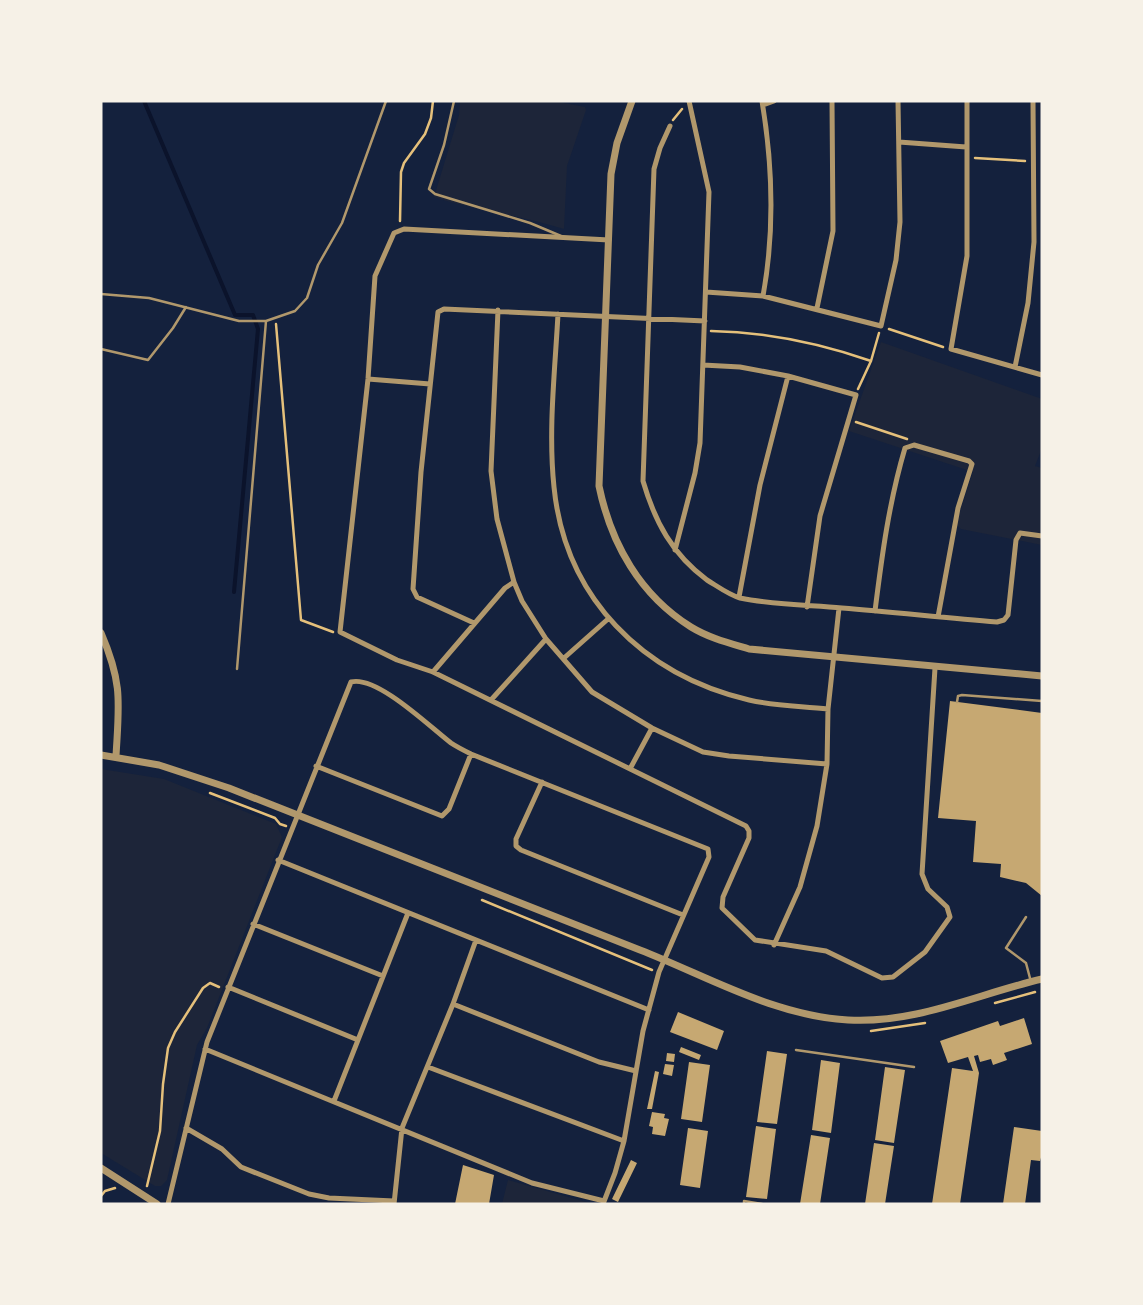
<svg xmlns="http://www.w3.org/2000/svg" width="1143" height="1305" viewBox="0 0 1143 1305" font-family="Jost,sans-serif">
<rect width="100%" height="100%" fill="#14213d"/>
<path fill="#1d2539" d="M460,101H554L585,107L586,110L567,166L564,229C521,215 476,211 434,197L459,115Z
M881,342L1042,399V448L1035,466L1042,468V545L961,529L956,524L973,472L849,431Z
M101,769L164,779L276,824L282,837L207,1028L197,1045L167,1180L161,1186H155L101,1153Z
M508,1180L593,1204H502Z"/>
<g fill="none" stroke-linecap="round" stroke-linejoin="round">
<path stroke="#0b132b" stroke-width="4" d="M144,101L235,315H253L258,329L234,592"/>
</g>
<path fill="#c6a872" d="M950,701L1042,713V896L1026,883L1000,877L1001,864L973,862L976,821L938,818Z
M678,1012L724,1031L717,1050L670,1032Z
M1024,1018L1032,1044L1004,1053L1007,1060L993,1065L991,1059L980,1062L978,1055L974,1056L979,1073L960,1204H932L952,1068L973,1071L968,1057L948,1063L940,1041L998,1021L1000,1026Z
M681,1047L701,1055L699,1060L679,1052Z
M767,1051L787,1054L777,1124L757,1122Z
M667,1053L675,1054L674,1062L666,1061Z
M821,1060L840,1063L831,1133L812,1130Z
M689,1062L710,1065L702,1122L681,1119Z
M665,1064L674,1065L672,1076L663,1074Z
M885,1067L905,1070L894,1143L875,1140Z
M655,1071L659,1072L652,1109H647Z
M652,1112L665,1114L664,1118L669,1119L665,1136L652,1134L653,1127L649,1126Z
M756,1126L776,1129L767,1199L746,1197Z
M1014,1127L1042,1131V1154L1040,1161L1031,1160L1025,1204H1003Z
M688,1128L708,1131L700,1188L680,1185Z
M811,1135L830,1138L820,1204H800Z
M874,1143L894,1146L885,1204H865Z
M631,1160L637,1163L618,1202L612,1199Z
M463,1165L494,1175L489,1204H455Z"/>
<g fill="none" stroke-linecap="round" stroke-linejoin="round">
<path stroke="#e5c07b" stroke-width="2.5" d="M673,120L682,109
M975,158L1025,161
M400,221L401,172L404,163L425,134L431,118L433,101
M276,324L301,620L333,632
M889,329L943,347
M711,331C767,332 819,343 871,361
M858,389L871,361L879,333
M856,422L907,439
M210,793L275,818L280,824L286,826
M482,900L652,970
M995,1003L1035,992
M871,1031L925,1023
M147,1186L160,1131L163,1084L168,1048L175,1032L203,988L210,983L219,987
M101,1196L105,1191L115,1188"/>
<path stroke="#b1986c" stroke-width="2.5" d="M454,101L444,145L429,189L435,194L530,223L561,236
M101,294L149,298L239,321H266L295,311L307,298L318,265L342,223L386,101
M101,349L148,360L173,328L186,307
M237,669L266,321
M957,702L958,696L962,695L1042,701
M1026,917L1006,948L1026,963L1031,982
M796,1050L914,1067
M744,1204V1201L762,1204"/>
<path stroke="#b1986c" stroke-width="5" d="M762,101C773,167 775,230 763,296
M967,101V256L951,349L1042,375
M763,105L774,101
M670,126L660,148L654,169L643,481C655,522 672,554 707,580C717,586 729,595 740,598C773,605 808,605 842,608C894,612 945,618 997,622L1004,620L1008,615L1016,540L1020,533L1042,536
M899,142L966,147
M609,240L404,229L394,233L375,276L368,379L340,632L397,660L433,672L746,826L749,831V838L723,897L722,908L755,940L826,951L882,978L893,977L925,952L950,917L947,907L928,889L922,874L935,668
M706,292L763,296L881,326L896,260L900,222L898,101
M817,308L833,231L832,101
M498,310L491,471L497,519L514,582L522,601L546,639L592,692L652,728L703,752L729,756L827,764
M558,314C555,371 548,430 554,487C565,598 643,675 749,700C774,706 802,706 828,709
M703,365L740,367L788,376L856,395L820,516L807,607
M1015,367L1028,303L1034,242L1033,101
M368,379L430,384
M675,550L695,473L700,443L709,192L689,101
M739,597L760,485L788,376
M875,611C882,555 889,502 905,448L914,445L969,461L972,464L958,508L938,617
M474,623L417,597L413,589L421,472L438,312L444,309L705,321
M564,658L608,619
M433,672L505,588L514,582
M491,700L546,639
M316,766L442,816L449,809L471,754
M631,767L652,728
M542,782L516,839V846L521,850L683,915
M278,860L649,1010
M253,924L383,976
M774,945L800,887L817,826L827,764L828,709L839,608
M228,987L358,1040
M453,1004L599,1062L636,1071
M205,1049L532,1183L604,1201
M428,1067L624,1141
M334,1101L408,913
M186,1128L222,1149L241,1167L309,1194L329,1198L394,1201
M168,1204L207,1042L351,682C377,675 431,728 451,743C457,747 465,751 471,754L708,849L709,857L659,972L643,1031L624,1141L615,1173L603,1204
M394,1204L402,1128L453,1004L476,940"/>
<path stroke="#b1986c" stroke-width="7" d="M632,101L617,143L611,174L599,486C611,544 640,595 691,627C709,638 729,643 749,649L1042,676
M101,633C123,684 119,703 116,756
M101,755L159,765L229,788C365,842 502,896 640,950C707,976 774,1016 848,1020C916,1024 977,994 1042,979
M101,1168L157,1204"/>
</g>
<rect width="1143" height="1305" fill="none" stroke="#f6f1e7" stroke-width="205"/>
</svg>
